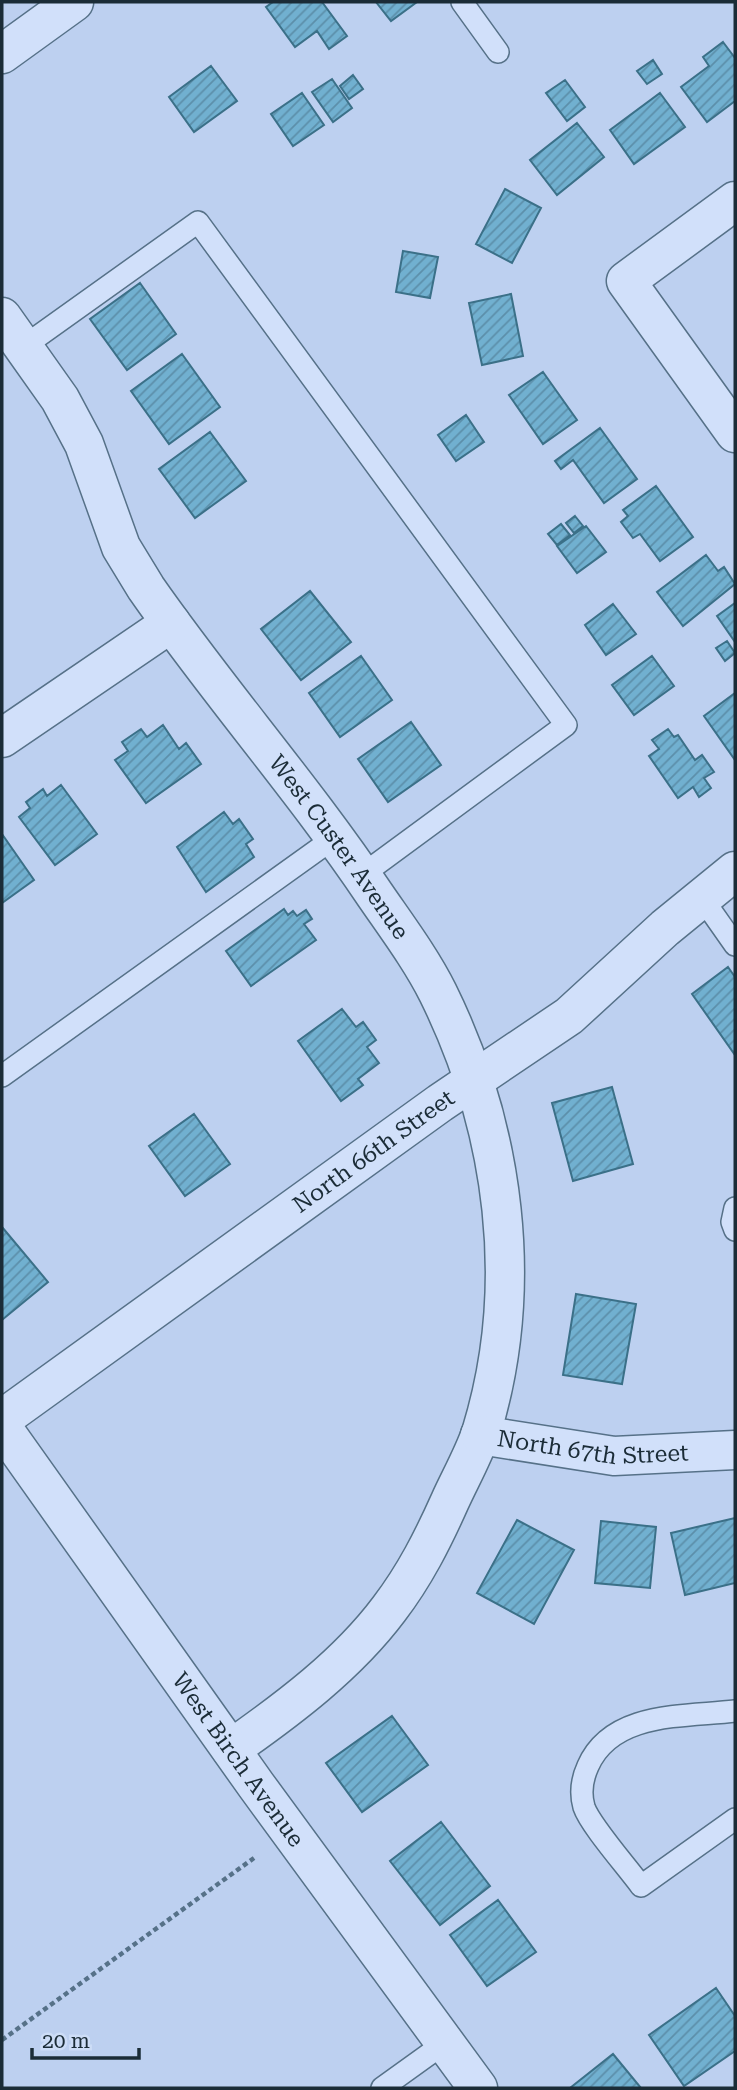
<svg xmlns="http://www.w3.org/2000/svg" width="737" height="2090" viewBox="0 0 737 2090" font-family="'Roboto Serif',serif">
<defs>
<pattern id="building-hatch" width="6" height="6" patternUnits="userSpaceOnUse" patternTransform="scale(1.75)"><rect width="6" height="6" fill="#71b0d0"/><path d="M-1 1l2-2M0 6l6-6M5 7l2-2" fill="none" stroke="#5c8faa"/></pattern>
</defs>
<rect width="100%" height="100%" fill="#bdd0f0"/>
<path fill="url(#building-hatch)" stroke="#3b7088" stroke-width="2" d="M273,2H322L347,36L329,49L317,31L295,47L266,7Z
M376,2H417L391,21Z
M723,42L735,58V101L707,122L681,87L709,66L703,57Z
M653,60L662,74L647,84L637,71Z
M211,66L237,101L194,132L169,97Z
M353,75L363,89L349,99L340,86Z
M332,79L352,108L333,122L312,92Z
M565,80L585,107L567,121L546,93Z
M302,93L324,125L293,146L271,114Z
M660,93L685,127L634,164L610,130Z
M577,123L604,157L557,195L530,160Z
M505,189L541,208L512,263L476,244Z
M403,251L438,257L430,298L396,292Z
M140,283L176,334L127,370L90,319Z
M511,294L523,356L482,365L469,303Z
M182,354L220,407L169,444L131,391Z
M543,372L577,420L543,444L509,395Z
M466,415L484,442L456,461L438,435Z
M600,428L637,479L604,503L573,460L561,469L555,461Z
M210,432L246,481L195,518L159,469Z
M656,486L693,537L660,561L640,534L633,538L621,522L628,516L623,510Z
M575,516L583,526L574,533L566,523Z
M561,524L570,535L557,545L548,534Z
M586,526L606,552L577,573L557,546Z
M706,555L718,571L724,567L735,584L683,626L657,592Z
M310,591L351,642L301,680L261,629Z
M735,603V642L717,616Z
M613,604L636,634L606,655L585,625Z
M727,641L735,653L725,661L716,648Z
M361,656L392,700L340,737L309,693Z
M652,656L674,686L634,715L612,685Z
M735,693V760L704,716Z
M411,722L441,765L388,802L358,759Z
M163,725L179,749L186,743L201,764L146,803L115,760L128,751L122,742L141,729L147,737Z
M668,729L674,737L678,735L695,760L702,755L714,772L704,778L711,788L699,797L693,787L678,798L649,756L659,749L652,740Z
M61,785L97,834L55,865L19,817L30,808L26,802L43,789L47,796Z
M224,812L233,824L239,819L253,839L246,844L254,857L206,892L177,847Z
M2,834L34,880L2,903Z
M284,909L288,915L293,911L297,916L306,910L312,919L304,924L316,940L251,986L226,951Z
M728,967L735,977V1055L692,994Z
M342,1009L356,1027L363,1022L376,1040L367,1047L379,1063L358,1079L363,1085L341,1101L298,1041Z
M612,1087L633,1164L573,1181L552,1103Z
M194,1114L230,1164L185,1196L149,1146Z
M2,1227L48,1282L2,1320Z
M576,1294L636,1304L622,1384L563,1375Z
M735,1518V1583L685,1595L671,1533Z
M517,1520L574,1550L534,1624L477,1593Z
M601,1521L656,1527L650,1588L595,1583Z
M392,1716L428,1765L362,1812L326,1763Z
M441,1822L490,1886L440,1925L390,1861Z
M498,1900L536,1952L487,1986L450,1935Z
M716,1988L735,2016V2051L684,2086L649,2035Z
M613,2054L641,2088H570Z"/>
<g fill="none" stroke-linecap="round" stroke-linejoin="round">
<defs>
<path id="service" d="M462,2L498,52
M23,347L198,222L566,725L362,875
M702,898L735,945
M2,1076L334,838
M735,1208L732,1222L735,1230
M735,1711C685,1717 612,1711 588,1766C582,1779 580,1793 584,1807C590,1825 628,1868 641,1886L735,1819
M382,2088L446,2042"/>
<g id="minor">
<path d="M735,201L626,281L735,433"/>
<path id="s1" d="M2,317L60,399L84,444L121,547L146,588C219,693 304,789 375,895C397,927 421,959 438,993C505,1129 526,1287 481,1433C473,1456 460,1479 450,1501C433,1539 415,1575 389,1609C347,1665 288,1709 231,1749"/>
<path d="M2,738L171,623"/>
<path id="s2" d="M2,1419L440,1103L569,1016L665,928L735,871"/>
<path id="s3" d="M2,1427L256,1785L478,2088"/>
<path id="s4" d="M480,1435L614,1456L735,1450"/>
</g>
<path id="tertiary" d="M2,54L74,2"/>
</defs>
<use href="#service" stroke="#567188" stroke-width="24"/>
<use href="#minor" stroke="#567188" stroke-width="41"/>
<use href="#tertiary" stroke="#567188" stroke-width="41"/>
<path stroke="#567188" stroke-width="4.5" stroke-dasharray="5 3.5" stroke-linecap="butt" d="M2,2040L254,1858"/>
<use href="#service" stroke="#d1e0fa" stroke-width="21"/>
<use href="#minor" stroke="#d1e0fa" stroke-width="38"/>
<use href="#tertiary" stroke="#d1e0fa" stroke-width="38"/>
</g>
<g text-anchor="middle" stroke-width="5" stroke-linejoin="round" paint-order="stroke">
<g font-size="23" fill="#1b2c37" stroke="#cdddf7">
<text dy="8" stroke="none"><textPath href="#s1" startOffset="632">West Custer Avenue</textPath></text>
<text dy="8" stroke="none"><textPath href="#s2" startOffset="458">North 66th Street</textPath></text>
<text dy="8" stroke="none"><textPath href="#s4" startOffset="114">North 67th Street</textPath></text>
<text dy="8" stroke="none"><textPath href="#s3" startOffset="408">West Birch Avenue</textPath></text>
</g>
</g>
<rect width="737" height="2090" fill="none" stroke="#1b2c37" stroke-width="7"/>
<path d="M32 2048v10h107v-10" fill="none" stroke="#1b2c37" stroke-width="3.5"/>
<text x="42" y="2048" font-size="21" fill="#1b2c37" stroke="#cdddf7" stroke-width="5" paint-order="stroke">20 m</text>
</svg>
